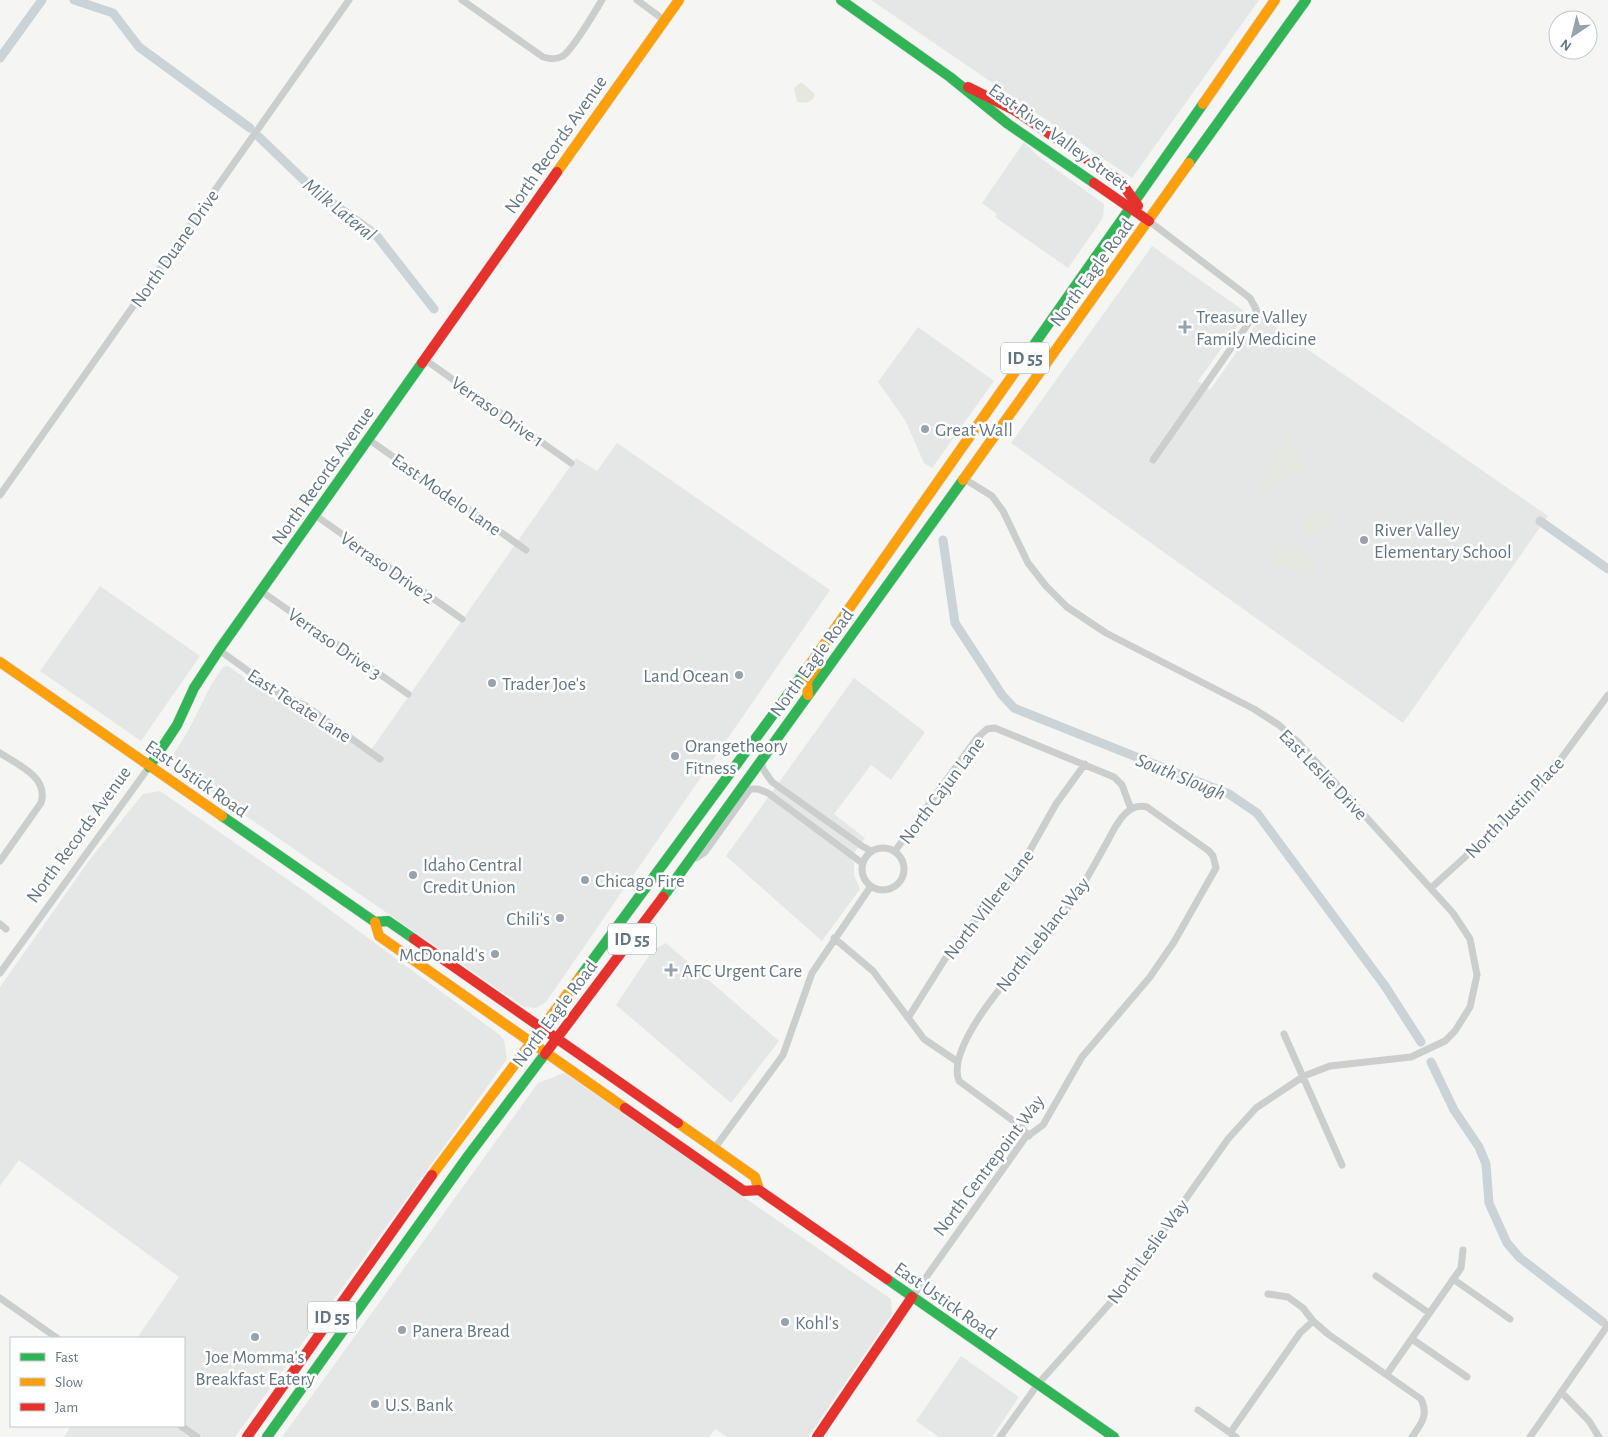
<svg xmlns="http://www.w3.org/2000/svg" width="1608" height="1437" viewBox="0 0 1608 1437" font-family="'Alegreya Sans',sans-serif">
<rect width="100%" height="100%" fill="#f5f5f3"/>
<path fill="#e5e7e6" d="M871,0H1259L1132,178Z
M1024,142L1039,157L1104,204L1103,218L1068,268L995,217L997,214L982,203Z
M1152,246L1247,313L1198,381L1210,390L1261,317L1548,516L1403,723L1011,443Z
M918,327L994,381L932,468L924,463L905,420L878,382Z
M617,443L830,590L546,1002L536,1008L524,1007L192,779L194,777L174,764L173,755L188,731L211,685L223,667L228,666L276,700L301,709L368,754L576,458L597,471Z
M100,586L200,656L141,741L40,671Z
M854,678L925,732L891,780L871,765L834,814L865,838L850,859L854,863V875L860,889L822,941L726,856Z
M160,791L307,893L500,1035L504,1040L507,1059L235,1437H64L71,1426H184V1338H137L179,1277L19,1160L0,1186V987L91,858L143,794Z
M666,943L779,1041L731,1103L616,1005L653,950Z
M564,1073L891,1299L892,1314L808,1437H727L715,1429L709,1437H282L538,1083Z
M961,1356L1019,1397L992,1437H939L916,1421Z"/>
<path fill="#e4e8e1" d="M801,82L815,94L813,99L807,103L797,102L794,88Z
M1288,433L1305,469L1262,490L1261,486Z
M1325,510L1332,524L1308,535L1301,521Z
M1278,545L1287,551L1317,560L1312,576L1273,563Z"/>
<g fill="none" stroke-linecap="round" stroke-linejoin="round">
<path stroke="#ccd3d6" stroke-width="9" d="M74,0L113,13L139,47L250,128
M0,58L42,0
M259,137L312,188L376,235L434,309
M1540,521L1608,569
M943,540L955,623L1002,695L1014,708L1229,794L1257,813L1385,986L1421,1042
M1431,1062L1454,1110L1479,1147L1486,1164L1489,1203L1507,1243L1520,1258L1603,1322"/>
<defs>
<path id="fast" d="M841,0L950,77L1008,124L1094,183
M1189,163L1306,0
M1031,349L1203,104
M149,767L177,725L194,688L219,650L422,363
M222,816L375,922L388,921L414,939
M663,897L963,480
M580,977L806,670
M887,1279L1114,1437
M267,1437L468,1156L545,1054"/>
<path id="slow" d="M1203,104L1275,0
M557,172L679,0
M963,480L1189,163
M0,662L222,816
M806,670L1031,349
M808,695L807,681L821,661
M375,922L379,936L625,1108
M678,1123L755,1177L759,1190
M432,1175L580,977"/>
<path id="jam" d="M968,87L1014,110L1121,182L1138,206
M1094,183L1149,221
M422,363L557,172
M414,939L678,1123
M545,1054L663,897
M625,1108L744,1191L759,1190L887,1279
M247,1437L432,1175
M817,1437L912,1297"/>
</defs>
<use href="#fast" stroke="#d2d3d4" stroke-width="11"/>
<use href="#slow" stroke="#d2d3d4" stroke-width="11"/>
<use href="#jam" stroke="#d2d3d4" stroke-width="11"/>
<path stroke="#cccece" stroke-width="7" d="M462,0L543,57C550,59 556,60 563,56C574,48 594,13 602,0
M637,0L664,20
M1149,221L1250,298L1257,311L1153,460
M424,359L571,463
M368,439L526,550
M963,478L992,496L1003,511L1028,563L1046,586L1067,607L1106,633L1254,709L1279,725L1298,742L1453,913L1470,939L1477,975L1470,1007L1455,1031L1445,1041L1411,1057L1330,1066L1304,1076L1256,1108L1228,1139L1120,1292L1038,1384L1000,1437
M0,495L349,0
M315,515L462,619
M261,591L408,694
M219,650L280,694L306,706L380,759
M0,753C18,765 49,777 41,803L0,861
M761,759L763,769L772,782L862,846L871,851
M862 869a21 21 0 1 1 42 0a21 21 0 1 1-42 0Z
M895,851L977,738L987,729L995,728L1114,777L1122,785L1131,809
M696,858L705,852L750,789H758L768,793L862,863
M1431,888L1509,817L1549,775L1608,695
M0,924L6,929
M834,938L873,971L924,1039L958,1062
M0,973L149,767
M908,1018L945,959L970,926L1017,873L1056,804L1085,764
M1284,1034L1342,1165
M714,1149L783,1055L812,973L871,886
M1376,1276L1429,1313
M1453,1279L1510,1319
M1268,1294L1288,1297L1303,1308L1313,1321L1328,1334L1421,1399C1429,1415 1421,1424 1412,1437
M912,1297L1025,1138L1043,1125L1082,1057L1150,977L1174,942L1216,868L1213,856L1209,851L1147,807C1139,805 1132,807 1126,813C1117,821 1112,833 1106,844C1094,865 1083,887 1069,906C1044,939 942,1040 959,1081L1019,1125L1029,1136
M0,1298L57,1338
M1412,1339L1467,1377
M1387,1374L1461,1268L1463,1250
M1565,1396L1589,1421L1599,1437
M1198,1410L1236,1437
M181,1426L197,1437
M1230,1433L1300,1333L1313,1321
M1530,1437L1608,1325"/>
<use href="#fast" stroke="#30b455" stroke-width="10"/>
<use href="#slow" stroke="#ff9f0a" stroke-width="10"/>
<use href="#jam" stroke="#e5322d" stroke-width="10"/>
</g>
<g fill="#97a2ab" stroke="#fff" stroke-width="2">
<path d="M1182.5 319.5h5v5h5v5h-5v5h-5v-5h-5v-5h5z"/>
<circle cx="925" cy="429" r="5"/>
<circle cx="1364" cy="540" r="5"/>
<circle cx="739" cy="675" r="5"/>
<circle cx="492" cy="683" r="5"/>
<circle cx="675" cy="756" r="5"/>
<circle cx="413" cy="875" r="5"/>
<circle cx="585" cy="880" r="5"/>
<circle cx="560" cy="918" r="5"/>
<circle cx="495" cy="954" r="5"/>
<path d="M668.5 962.5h5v5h5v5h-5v5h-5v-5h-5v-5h5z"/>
<circle cx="785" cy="1322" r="5"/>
<circle cx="402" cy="1330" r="5"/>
<circle cx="255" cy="1337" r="5"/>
<circle cx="375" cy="1404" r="5"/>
</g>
<g text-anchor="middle" stroke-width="5" stroke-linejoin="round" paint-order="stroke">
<g fill="#fff" stroke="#929fa9" stroke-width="1">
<rect x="1001" y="342.5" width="48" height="31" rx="4"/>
<rect x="608" y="923.5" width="48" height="31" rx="4"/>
<rect x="308" y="1301.5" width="48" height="31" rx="4"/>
</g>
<g font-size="18" font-weight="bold" fill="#647684">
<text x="1025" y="364">ID 55</text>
<text x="632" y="945">ID 55</text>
<text x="332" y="1323">ID 55</text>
</g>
<g font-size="19" fill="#647684" stroke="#fff">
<text transform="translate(1059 136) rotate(36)" y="7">East River Valley Street</text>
<text transform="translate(555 144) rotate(-55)" y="7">North Records Avenue</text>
<text transform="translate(174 248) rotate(-55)" y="7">North Duane Drive</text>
<text transform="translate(1091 272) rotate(-54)" y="7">North Eagle Road</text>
<text transform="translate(498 411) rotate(35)" y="7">Verraso Drive 1</text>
<text transform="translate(322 475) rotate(-55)" y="7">North Records Avenue</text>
<text transform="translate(447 494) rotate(35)" y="7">East Modelo Lane</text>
<text transform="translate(388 567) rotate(35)" y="7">Verraso Drive 2</text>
<text transform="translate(335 643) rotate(35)" y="7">Verraso Drive 3</text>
<text transform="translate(811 662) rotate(-54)" y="7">North Eagle Road</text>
<text transform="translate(300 705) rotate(33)" y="7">East Tecate Lane</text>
<text transform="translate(1324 774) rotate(46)" y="7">East Leslie Drive</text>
<text transform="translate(197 778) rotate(35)" y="7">East Ustick Road</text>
<text transform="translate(941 790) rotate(-53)" y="7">North Cajun Lane</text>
<text transform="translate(1514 807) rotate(-46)" y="7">North Justin Place</text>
<text transform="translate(78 834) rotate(-54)" y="7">North Records Avenue</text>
<text transform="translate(988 904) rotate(-52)" y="7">North Villere Lane</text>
<text transform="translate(1042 934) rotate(-52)" y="7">North Leblanc Way</text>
<text transform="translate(554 1013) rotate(-53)" y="7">North Eagle Road</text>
<text transform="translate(988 1165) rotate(-53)" y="7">North Centrepoint Way</text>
<text transform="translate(1147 1251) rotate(-54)" y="7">North Leslie Way</text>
<text transform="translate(946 1300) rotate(35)" y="7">East Ustick Road</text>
</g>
<g font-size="19" fill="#647684" stroke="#fff" text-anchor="start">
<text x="1196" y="323">Treasure Valley<tspan x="1196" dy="22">Family Medicine</tspan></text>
<text x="935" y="436">Great Wall</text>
<text x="1374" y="536">River Valley<tspan x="1374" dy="22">Elementary School</tspan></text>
<text x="729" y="682" text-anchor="end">Land Ocean</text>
<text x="502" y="690">Trader Joe's</text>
<text x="685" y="752">Orangetheory<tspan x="685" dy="22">Fitness</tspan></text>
<text x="423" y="871">Idaho Central<tspan x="423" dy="22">Credit Union</tspan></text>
<text x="595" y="887">Chicago Fire</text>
<text x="550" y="925" text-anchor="end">Chili's</text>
<text x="485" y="961" text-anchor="end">McDonald's</text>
<text x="682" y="977">AFC Urgent Care</text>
<text x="795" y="1329">Kohl's</text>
<text x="412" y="1337">Panera Bread</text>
<text x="255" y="1363" text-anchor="middle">Joe Momma's<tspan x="255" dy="22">Breakfast Eatery</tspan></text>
<text x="385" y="1411">U.S. Bank</text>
</g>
<g font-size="20" font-style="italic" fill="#607781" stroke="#fff">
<text transform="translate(340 209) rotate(39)" y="7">Milk Lateral</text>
<text transform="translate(1181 776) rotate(22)" y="7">South Slough</text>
</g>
</g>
<rect x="10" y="1337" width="175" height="90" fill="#ffffff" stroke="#c1c8ce"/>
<rect x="20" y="1353" width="25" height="8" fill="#30b455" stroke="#c1c8ce"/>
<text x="55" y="1362" font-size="15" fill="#647684">Fast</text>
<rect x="20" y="1378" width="25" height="8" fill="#ff9f0a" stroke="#c1c8ce"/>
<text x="55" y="1387" font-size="15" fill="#647684">Slow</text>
<rect x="20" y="1403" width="25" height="8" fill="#e5322d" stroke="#c1c8ce"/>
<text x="55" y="1412" font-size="15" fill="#647684">Jam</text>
<g transform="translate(1573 35) rotate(215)"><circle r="24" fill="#ffffff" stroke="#c1c8ce"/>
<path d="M0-4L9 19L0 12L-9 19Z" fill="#97a2ab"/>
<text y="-8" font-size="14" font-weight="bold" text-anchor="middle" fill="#647684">N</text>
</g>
</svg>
